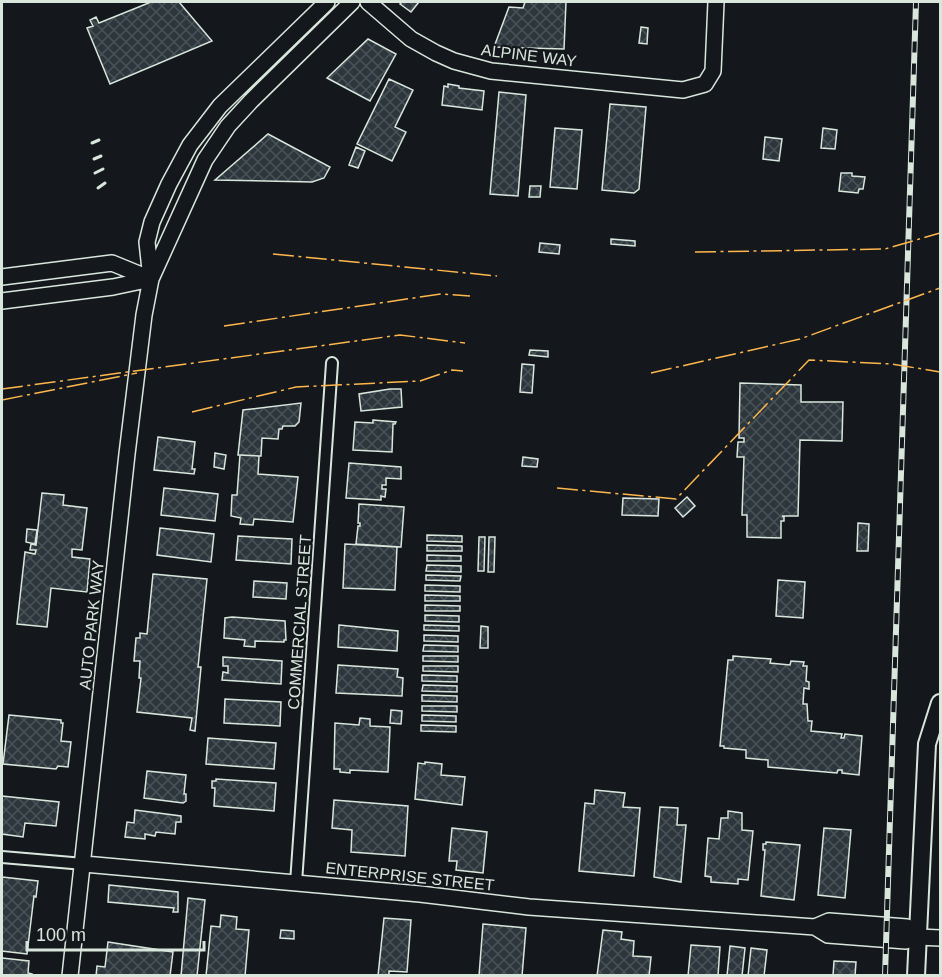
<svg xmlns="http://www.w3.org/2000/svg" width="942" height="977" viewBox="0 0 942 977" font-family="Arial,sans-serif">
<defs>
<pattern id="building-cross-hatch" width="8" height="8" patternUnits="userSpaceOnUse" patternTransform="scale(1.5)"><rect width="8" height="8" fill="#2c363c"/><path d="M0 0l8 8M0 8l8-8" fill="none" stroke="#4a5358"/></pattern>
</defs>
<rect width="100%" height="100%" fill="#14181c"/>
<path fill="url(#building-cross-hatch)" stroke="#d8e6dc" stroke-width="1.5" d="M151,2H179L212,41L110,84L87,28L93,26L90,20L96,17L99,23Z
M402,2H419L411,12L400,4Z
M525,2H566L564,49L494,47L509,7L523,8Z
M641,27L648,28L647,44L639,43Z
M368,39L396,54L370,101L327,78Z
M389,79L413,90L395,127L406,132L392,161L357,144Z
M448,84L459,86V88L484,91L482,110L442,105L444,86L448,87Z
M499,92L526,95L518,196L490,194Z
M610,104L646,107L639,189L634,193L602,190Z
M555,128L582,130L577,189L550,187Z
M823,128L837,130L835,149L821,148Z
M268,134L330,167L324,178L312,182L215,180Z
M765,137L782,139L779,161L763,159Z
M356,147L365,151L358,168L349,165Z
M841,173H852V176L865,177L863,189H859L858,193L839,191Z
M530,186H541L540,197H529Z
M611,239L635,241V246L611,244Z
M540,243L560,245L559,254L539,252Z
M530,350L548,351V357L529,355Z
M522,364L534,365L532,393L520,392Z
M740,383L801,385V402H843L842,441L800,440L798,516H782L784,517V521H781V538L747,537V515H742L744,457H737L738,442H744V438H739Z
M390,389H401L402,407L361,411L359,394Z
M301,403L299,422L295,426H283L282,429H279L278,439L262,438L261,456L238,455L243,410Z
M373,420L396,422L395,424H393L392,452L353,450L355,422L373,423Z
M158,437L195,442L192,469H195L194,474L154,470Z
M215,453L226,455L224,469L214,467Z
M240,455L259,456L258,474L298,477L293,522L254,519L253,525L240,524L241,518L231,516L232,495H237Z
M523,457L538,459L537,467L522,466Z
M349,463L401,467V479L386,478V485H382V489H386L385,497L381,496V500L346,498Z
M164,488L218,494L215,521L161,515Z
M42,493L64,495L63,505L87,508L82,550L72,549V557L90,559L87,592L51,588L47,627L17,624L25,552L35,554L36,550H30L31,544L36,545Z
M687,497L695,506L683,517L675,508Z
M623,498L659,499L658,516L622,515Z
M359,504L404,507L401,547L356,544L358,526H360V523H358Z
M858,523L869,524L868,551H857Z
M160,528L214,534L211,562L157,555Z
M27,529L37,530L35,544L26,542Z
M427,535L462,536V542L427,541Z
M238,536L292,539L291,564L236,560Z
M479,537H485L484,571H478Z
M489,537H495L494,572H488Z
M345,544L397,547L395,590L343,588Z
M427,545L462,546V551H427Z
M427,555L461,556V561H427Z
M427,565L461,566V572L426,571Z
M153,574L207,579L198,667H201L195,731L190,730L192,718L137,712L141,678H139L140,661H134L136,638H140V633L147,634Z
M426,575L461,576L460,581L426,580Z
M778,580L805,582L803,618L776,616Z
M254,581L287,583L286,599L253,597Z
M425,585L460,586V592L425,591Z
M425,595L460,596V601H425Z
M425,605L460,606V611H425Z
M425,615L459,616V622L425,621Z
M232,617L285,621L286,640H284V642L255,641V647L244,646L245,640L224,638L225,618Z
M339,625L398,631L397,651L338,647Z
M424,625L459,626V631L424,630Z
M481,626L488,627V648H480Z
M424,635L458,636V642L424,641Z
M424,645L458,646V652L423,651Z
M423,656H458V662L423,661Z
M733,656L771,659L770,663L790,665L791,661L804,662L803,666H807L806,681L809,682V689L804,688L803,704H807L808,721H812L811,731L842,734L841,738H844L845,734L862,736L859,775L842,773V770H838L837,773L768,767V760L746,758V750L724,748V746H720L728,660H733Z
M223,657L282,661L281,684L222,680L223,672L228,673V666H223Z
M338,665L398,669L397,677L403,678L402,696L336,693Z
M423,666H458V672L423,671Z
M422,675L457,676V682L422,681Z
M423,685L457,686V692L422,691Z
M422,695L457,696V702L422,701Z
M225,699L281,702L280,726L224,723Z
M422,706H457V712L422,711Z
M391,710L402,711L401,724L390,723Z
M9,715L61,720V723H63L61,741L71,742L68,767L58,766L56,769L3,764Z
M422,715L456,716V722L422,721Z
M360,718L370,719V726L390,727L388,772L350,770V773L340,772V769H334L335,723L359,725Z
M421,725L456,726V732L421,731Z
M208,738L276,743L274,769L206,764Z
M425,762L442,764L441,775L465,777L462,805L415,799L418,763L425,764Z
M147,771L186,775L184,794H186V801L183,803L144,798Z
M216,779L276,783L274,811L214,806L215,788H212V781H216Z
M595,790L625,793L623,807L640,808L634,876L579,871L585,803L594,804Z
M2,796L59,802L56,826L25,823L23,837L2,834Z
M334,800L408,806L405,856L351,852L352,830L332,828Z
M660,807L678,808L677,825H686L681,882L654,877Z
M135,810L181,816V822H176L175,834L156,832L155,836L145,834V839L125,837L127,822L134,823Z
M728,811L742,813V830L753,831L748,880L738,879V884L711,882V877L705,876L708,838L719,839L721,818H728Z
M452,828L487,832L483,873L456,870L457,861H449Z
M824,828L851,830L845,898L818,895Z
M766,842L800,845L794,900L761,896L765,850H763V844H766Z
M2,877L38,881L36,897L34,896L27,954L2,951Z
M109,885L178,892V912H173L174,908L108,902Z
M188,898L205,900L197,976H181Z
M221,915L237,917L236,929L249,930L245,976H206L211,926L220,927Z
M384,918L411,920L407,972L389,971V976H378Z
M483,924L526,928L522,976H479Z
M281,930L294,931V939L280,938Z
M603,930L622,932L621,939L634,941L633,956L651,957L649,976H597Z
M108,942L173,952L170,976H96L97,966L105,967Z
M691,945L720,947L718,976H688Z
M730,946L745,948L742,976H727Z
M751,948L767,950L764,976H748Z
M2,958L29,961L28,973L32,974L31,976H2Z
M834,961L856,962L855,976H833Z"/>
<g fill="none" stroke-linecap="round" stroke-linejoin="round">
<defs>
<path id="street" d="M2,857L84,864
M296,883L332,363"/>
<path id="secondary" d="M368,2L411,39L436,53L454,61L491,71L683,90L705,84L713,71L716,2
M2,277L112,263L151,279
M151,279L147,242L152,222L169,184L190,145L220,106L327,2
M2,301L113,287L151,279
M84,864L420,894L529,907L815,927L828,935L906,941L918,937L940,938
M815,927L829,921L907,927L918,937
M70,976L127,454L144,315L151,279L205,160L228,126L251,101L352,2"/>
<path id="primary" d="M916,976L927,744L940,703"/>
</defs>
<use href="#street" stroke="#d8e6dc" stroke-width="14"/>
<use href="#secondary" stroke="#d8e6dc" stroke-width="18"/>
<use href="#primary" stroke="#d8e6dc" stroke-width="20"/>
<use href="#street" stroke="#14181c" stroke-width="10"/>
<use href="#secondary" stroke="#14181c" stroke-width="15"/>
<use href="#primary" stroke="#14181c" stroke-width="16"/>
<defs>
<path id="rail" d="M885,976L916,2"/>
</defs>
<use href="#rail" stroke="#d8e6dc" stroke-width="6"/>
<use href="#rail" stroke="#14181c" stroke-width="4" stroke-dasharray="11" stroke-linecap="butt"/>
<path stroke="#d8e6dc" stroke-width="3" d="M92,143L99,140
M94,159L101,156
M95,173L103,169
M98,188L105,183"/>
<path stroke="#ffb74d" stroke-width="1.5" stroke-dasharray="21 4.5 3 4.5" stroke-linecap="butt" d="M695,252L885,249L940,233
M273,254L497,276
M224,326L441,294L470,296
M651,373L800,339L940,288
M2,389L400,335L465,343
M2,400L137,373
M192,412L296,387L420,381L452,370L463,371
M557,488L676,499L809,360L892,364L940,372"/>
</g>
<g text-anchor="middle" stroke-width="4.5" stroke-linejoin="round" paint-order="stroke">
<g font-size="16" fill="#d8e6dc" stroke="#14181c">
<text transform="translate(529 55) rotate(7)" y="6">ALPINE WAY</text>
<text transform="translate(299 622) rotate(-86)" y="6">COMMERCIAL STREET</text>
<text transform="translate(91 625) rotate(-84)" y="6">AUTO PARK WAY</text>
<text transform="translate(410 876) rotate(6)" y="6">ENTERPRISE STREET</text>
</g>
</g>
<rect width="942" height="977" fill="none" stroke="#d8e6dc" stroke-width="6"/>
<path d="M27 941v9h177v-9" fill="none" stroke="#d8e6dc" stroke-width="3"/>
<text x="36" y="941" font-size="18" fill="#d8e6dc" stroke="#14181c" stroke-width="4.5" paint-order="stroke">100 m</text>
</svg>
